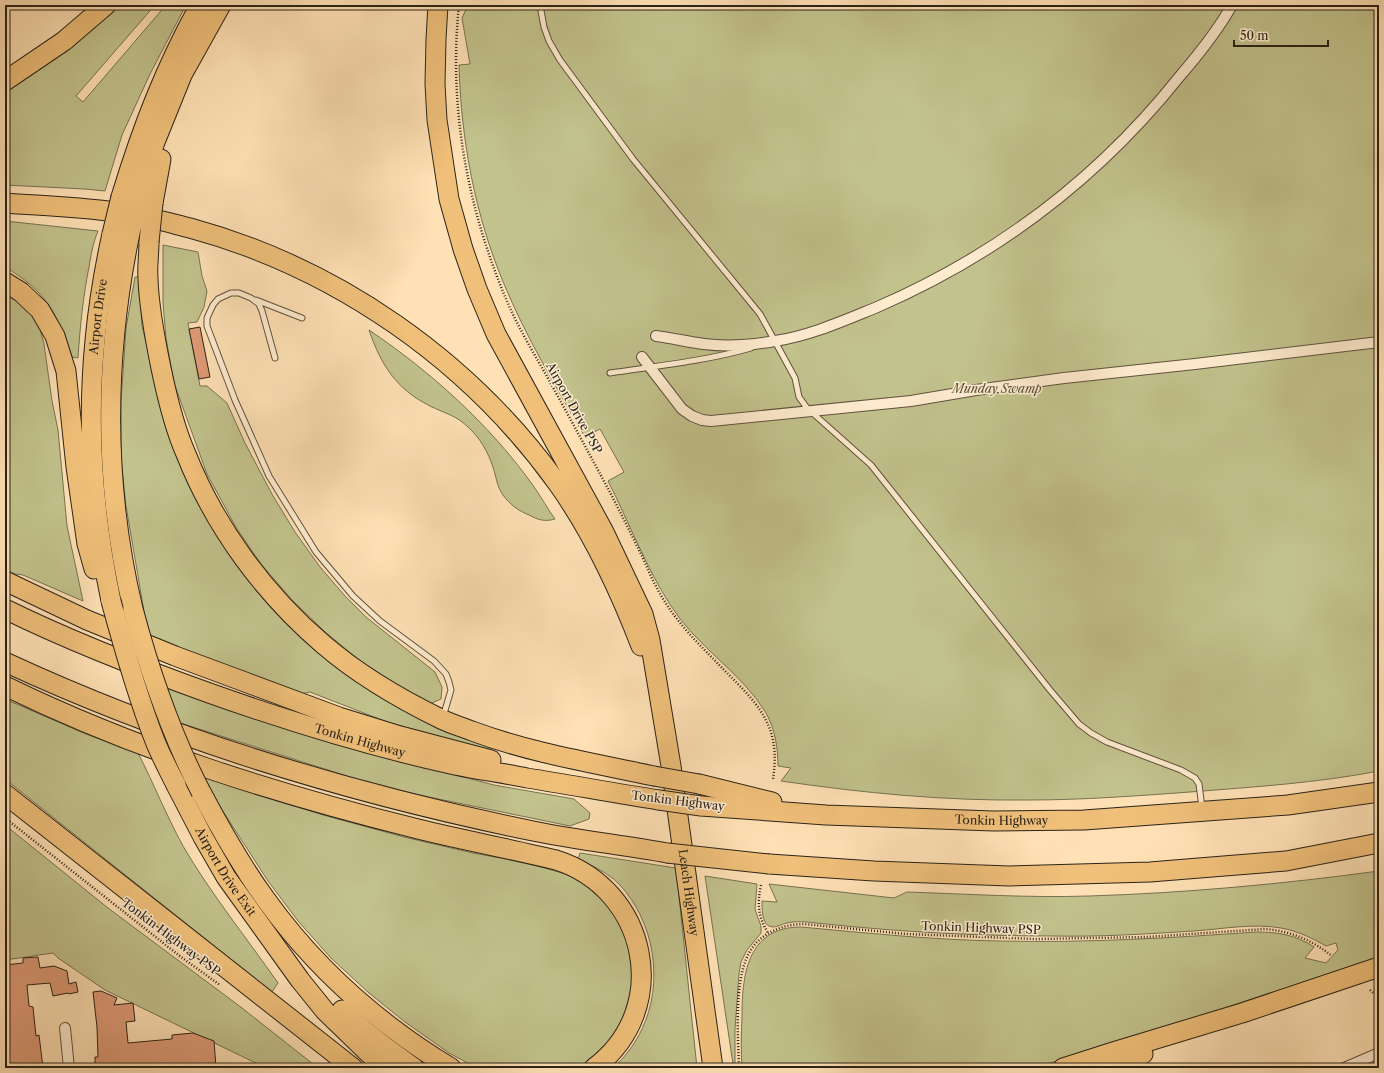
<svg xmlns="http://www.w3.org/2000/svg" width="1384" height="1073" viewBox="0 0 1384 1073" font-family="'Libre Caslon Text',serif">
<rect width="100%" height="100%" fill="#ffe1b5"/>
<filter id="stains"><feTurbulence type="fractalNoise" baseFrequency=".005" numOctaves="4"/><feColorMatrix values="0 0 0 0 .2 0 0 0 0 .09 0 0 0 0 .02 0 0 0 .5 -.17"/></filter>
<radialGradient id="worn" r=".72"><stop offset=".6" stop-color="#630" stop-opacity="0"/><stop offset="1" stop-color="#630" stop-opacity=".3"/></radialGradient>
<path fill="#c2c28c" stroke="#767252" d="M117,5H155L76,96L83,102L166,5H186L150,74L122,135L105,191L85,189L5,185V88L59,53Z
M468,5H1379V771C1317,783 1253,787 1190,792C1136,796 1082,800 1028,800C945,801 863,793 781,781L791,768L778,766C778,748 775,729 766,713C742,673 696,646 671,606C646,568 629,522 608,481L624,472L600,429L585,437C556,387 526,337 504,284C475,215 461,140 459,65L470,64L462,18Z
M5,221L98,231C93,243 91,255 89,267C83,297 80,327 78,358L72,357C57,313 46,291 5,267Z
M163,245L198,252L202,276L207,291L204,307L197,322L188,323L200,386H207L227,403L245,443L273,496L295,532L320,567L345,596L366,617L435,672L442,687L441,699L430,704L395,684L359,660L324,631L293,601L261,564L237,529L207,474L174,383L166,338L163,303Z
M135,277H139L142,326L166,424L284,619L490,744V751L387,722L310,692L301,694L151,638L145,617L126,506L121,458V402L126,328Z
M5,291L32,314L39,325L44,344L52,401L58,430L67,526L83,601L23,575L15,574L5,569Z
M369,330C431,372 488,423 532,484C540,495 547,508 555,519C545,522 538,520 529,515C519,511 510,505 503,495C497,487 496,476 493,467C488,452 480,438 469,428C456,415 446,414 430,406C396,389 381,365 369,330Z
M167,688L256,719L425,767L494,785L574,799L590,813L589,819L570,826L419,795L350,777L180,723Z
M5,699L86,734L138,753C154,784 166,815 183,846C211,894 246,937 278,983L272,992L5,779Z
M204,777L323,815L404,837L473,853L528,863L575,877L611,906L632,948L634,989L623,1024L592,1062L584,1068H477L449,1053L405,1022L369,993L331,958L298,921L268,881L215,799Z
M5,825L108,908L242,1008L318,1068H266L105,990L58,958L53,953L5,960Z
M580,853L676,868L697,1068H613C625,1057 635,1044 642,1029C664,983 655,922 619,884C608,873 593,866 578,859Z
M1379,871V958L1097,1049L1033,1068H742C741,1052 741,1035 742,1018C742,977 746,927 801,927C867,933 933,940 1000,941C1086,943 1171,938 1256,932C1278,932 1296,935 1314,947L1305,958L1326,963L1338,950L1336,943L1326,946C1312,938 1298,931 1281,928C1253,923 1223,929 1194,931C1147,934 1100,937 1052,936C977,936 901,932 826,924C813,923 800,920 787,923C782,924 774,929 769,926C762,923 762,908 762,901L777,902L769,884L894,898L907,892C968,894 1029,898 1089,896C1186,893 1283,884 1379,871Z
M705,876L757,884L755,909L761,926V933L747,950L741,962L739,974L735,1029V1064H733Z"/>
<path fill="#de9a76" stroke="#2a2218" d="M200,327L210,377L199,379L189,329Z
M38,957L40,968L54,966L67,971L69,984L76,982L78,992L69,994L68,993L53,996L50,983L27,985L29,1006L33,1007L36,1036L39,1035L43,1068H5V965L23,963V958Z
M101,991L117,998L114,1005L133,1003L135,1021L126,1022L128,1043L172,1039V1035L193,1033L214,1041L216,1067L95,1068V1057H98L97,1027L93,992Z"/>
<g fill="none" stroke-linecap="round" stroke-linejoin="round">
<defs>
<path id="service" d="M540,5L544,27L549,41L560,60L633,159L760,314L795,378L799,397L807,408L871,465L1050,690L1079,724L1091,733L1107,742L1181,770L1195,778L1199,784L1202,808
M256,300L302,318
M275,358L262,311L259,304L251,298L239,293H231L218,299L213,305L207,318V326L235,400L269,476L316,552L353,596L380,621L434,661L446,674L449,682L451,690L443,717
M610,373C657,366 705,361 751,348"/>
<path id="minor" d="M656,336C672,338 688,342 704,344C727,347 752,345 775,341C809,336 843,321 875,308C996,256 1098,179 1180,76C1199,54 1218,30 1232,5
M642,357L682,409L692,416L702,420L711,421L911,401L976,390L1064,378L1195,364L1379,342
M65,1028L69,1068
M1344,1068L1379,1053"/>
<g id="motorway">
<path id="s1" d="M438,5L436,39L435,84L437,120L449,199L463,249L477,289L496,334L604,532L643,614L650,640L671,766L713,1068"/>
<path d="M5,81L64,41L106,5"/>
<path d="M121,197C142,128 165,68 200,5"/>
<path d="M137,200L155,142L182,75L221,5"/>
<path d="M5,203C46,206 88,207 129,214C149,217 170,223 190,228C337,268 469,360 558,484C593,533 619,589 641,646"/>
<path d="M153,203L161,159"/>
<path d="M129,238C104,362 104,487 133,609"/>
<path d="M149,242C149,254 147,267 148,279C149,308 155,339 161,368C167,397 174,427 186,454C215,527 264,594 324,645C359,675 400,699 441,719C451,724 462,727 472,731C531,753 593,763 654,776"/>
<path d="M5,282L21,292L40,310L55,336L66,371L76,467L87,544L94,569"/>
<path d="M5,581L87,620L175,656L245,682L339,717L400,736L491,760"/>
<path id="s2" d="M111,601C85,475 84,360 112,234"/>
<path id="s3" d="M5,609C72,642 142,669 212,694C291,722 373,747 455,765C479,770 503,773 527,778C571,785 614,793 659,800"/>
<path d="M5,662C173,740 352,794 533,831C577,840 623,845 667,853"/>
<path d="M5,686C136,750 277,794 418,829C463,840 510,849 556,860C648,889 673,1009 594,1068"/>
<path d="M699,784L772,802"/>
<path id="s4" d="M176,785L203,837L226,877L300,980L325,1011L384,1068"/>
<path d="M201,792C221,830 242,867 267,901C316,969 380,1025 451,1068"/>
<path d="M5,794L353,1068"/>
<path id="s5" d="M701,806L826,815L993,821L1084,820L1288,805L1379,792"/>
<path d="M769,864L874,871L1009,876L1150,872L1286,861L1379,843"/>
<path d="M342,1010C364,1032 389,1050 414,1068"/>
<path d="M1063,1068L1113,1052L1242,1013L1379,967"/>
<path d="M1109,1068L1143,1054"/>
</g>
</defs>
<use href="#service" stroke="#5f523f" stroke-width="7"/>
<use href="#minor" stroke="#5f523f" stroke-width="12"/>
<use href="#motorway" stroke="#2a2218" stroke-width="21"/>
<path stroke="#2a2218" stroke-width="2.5" stroke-dasharray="1 2" stroke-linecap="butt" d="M459,5C448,108 468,213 510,308C520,330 533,352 545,373C565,409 585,446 605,483C618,507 630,532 642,556C649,572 656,588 665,602C682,629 706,651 728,674C746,692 765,710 772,736C776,751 775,765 773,779
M5,818L181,957L220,985
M761,885C757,904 758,916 768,933
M1370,990L1379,998
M739,1068C738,1036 734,984 748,955C758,934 782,924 804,924L906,934L1035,939L1146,937L1265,929C1290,931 1312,940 1332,956"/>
<use href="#service" stroke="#ffeccf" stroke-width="5"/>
<use href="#minor" stroke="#ffeccf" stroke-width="10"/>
<use href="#motorway" stroke="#f0c07a" stroke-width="19"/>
<defs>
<path id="motorway-bridge" d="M112,234L121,197
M129,238L137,200
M149,242L153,203
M111,601C124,649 137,695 155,741C161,756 169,771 176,785
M133,609C150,673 171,734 201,792
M654,776L699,784
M659,800L701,806
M667,853L769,864"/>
</defs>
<use href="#motorway-bridge" stroke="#2a2218" stroke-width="21" stroke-linecap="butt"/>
<use href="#motorway-bridge" stroke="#f0c07a" stroke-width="19"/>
</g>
<g text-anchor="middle" stroke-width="3" stroke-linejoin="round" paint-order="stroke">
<g font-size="12" fill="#2a2218" stroke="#ffeccf">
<text dy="4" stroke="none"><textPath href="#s2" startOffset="286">Airport Drive</textPath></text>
<text transform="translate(574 408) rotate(61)" y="4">Airport Drive PSP</text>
<text dy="4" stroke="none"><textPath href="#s3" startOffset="379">Tonkin Highway</textPath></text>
<text transform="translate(678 801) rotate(7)" y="4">Tonkin Highway</text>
<text dy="4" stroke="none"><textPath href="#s5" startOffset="301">Tonkin Highway</textPath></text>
<text dy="4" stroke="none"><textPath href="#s4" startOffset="100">Airport Drive Exit</textPath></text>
<text dy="4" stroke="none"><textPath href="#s1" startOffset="937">Leach Highway</textPath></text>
<text transform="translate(981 928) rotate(2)" y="4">Tonkin Highway PSP</text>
<text transform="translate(171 937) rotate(37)" y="4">Tonkin Highway PSP</text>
</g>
<g font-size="12" font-style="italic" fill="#58523b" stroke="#ffeccf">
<text x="997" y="393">Munday Swamp</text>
</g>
</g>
<rect width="1384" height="1073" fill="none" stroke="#ffe1b5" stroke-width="20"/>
<rect x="6" y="6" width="1372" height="1061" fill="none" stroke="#2a2218" stroke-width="2"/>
<rect x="10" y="10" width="1364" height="1053" fill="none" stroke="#2a2218"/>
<path d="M1234 40v6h94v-6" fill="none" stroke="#2a2218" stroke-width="2"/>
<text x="1240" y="40" font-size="12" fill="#2a2218" stroke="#ffeccf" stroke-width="3" paint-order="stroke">50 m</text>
<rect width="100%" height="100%" filter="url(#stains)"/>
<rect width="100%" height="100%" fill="url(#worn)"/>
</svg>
